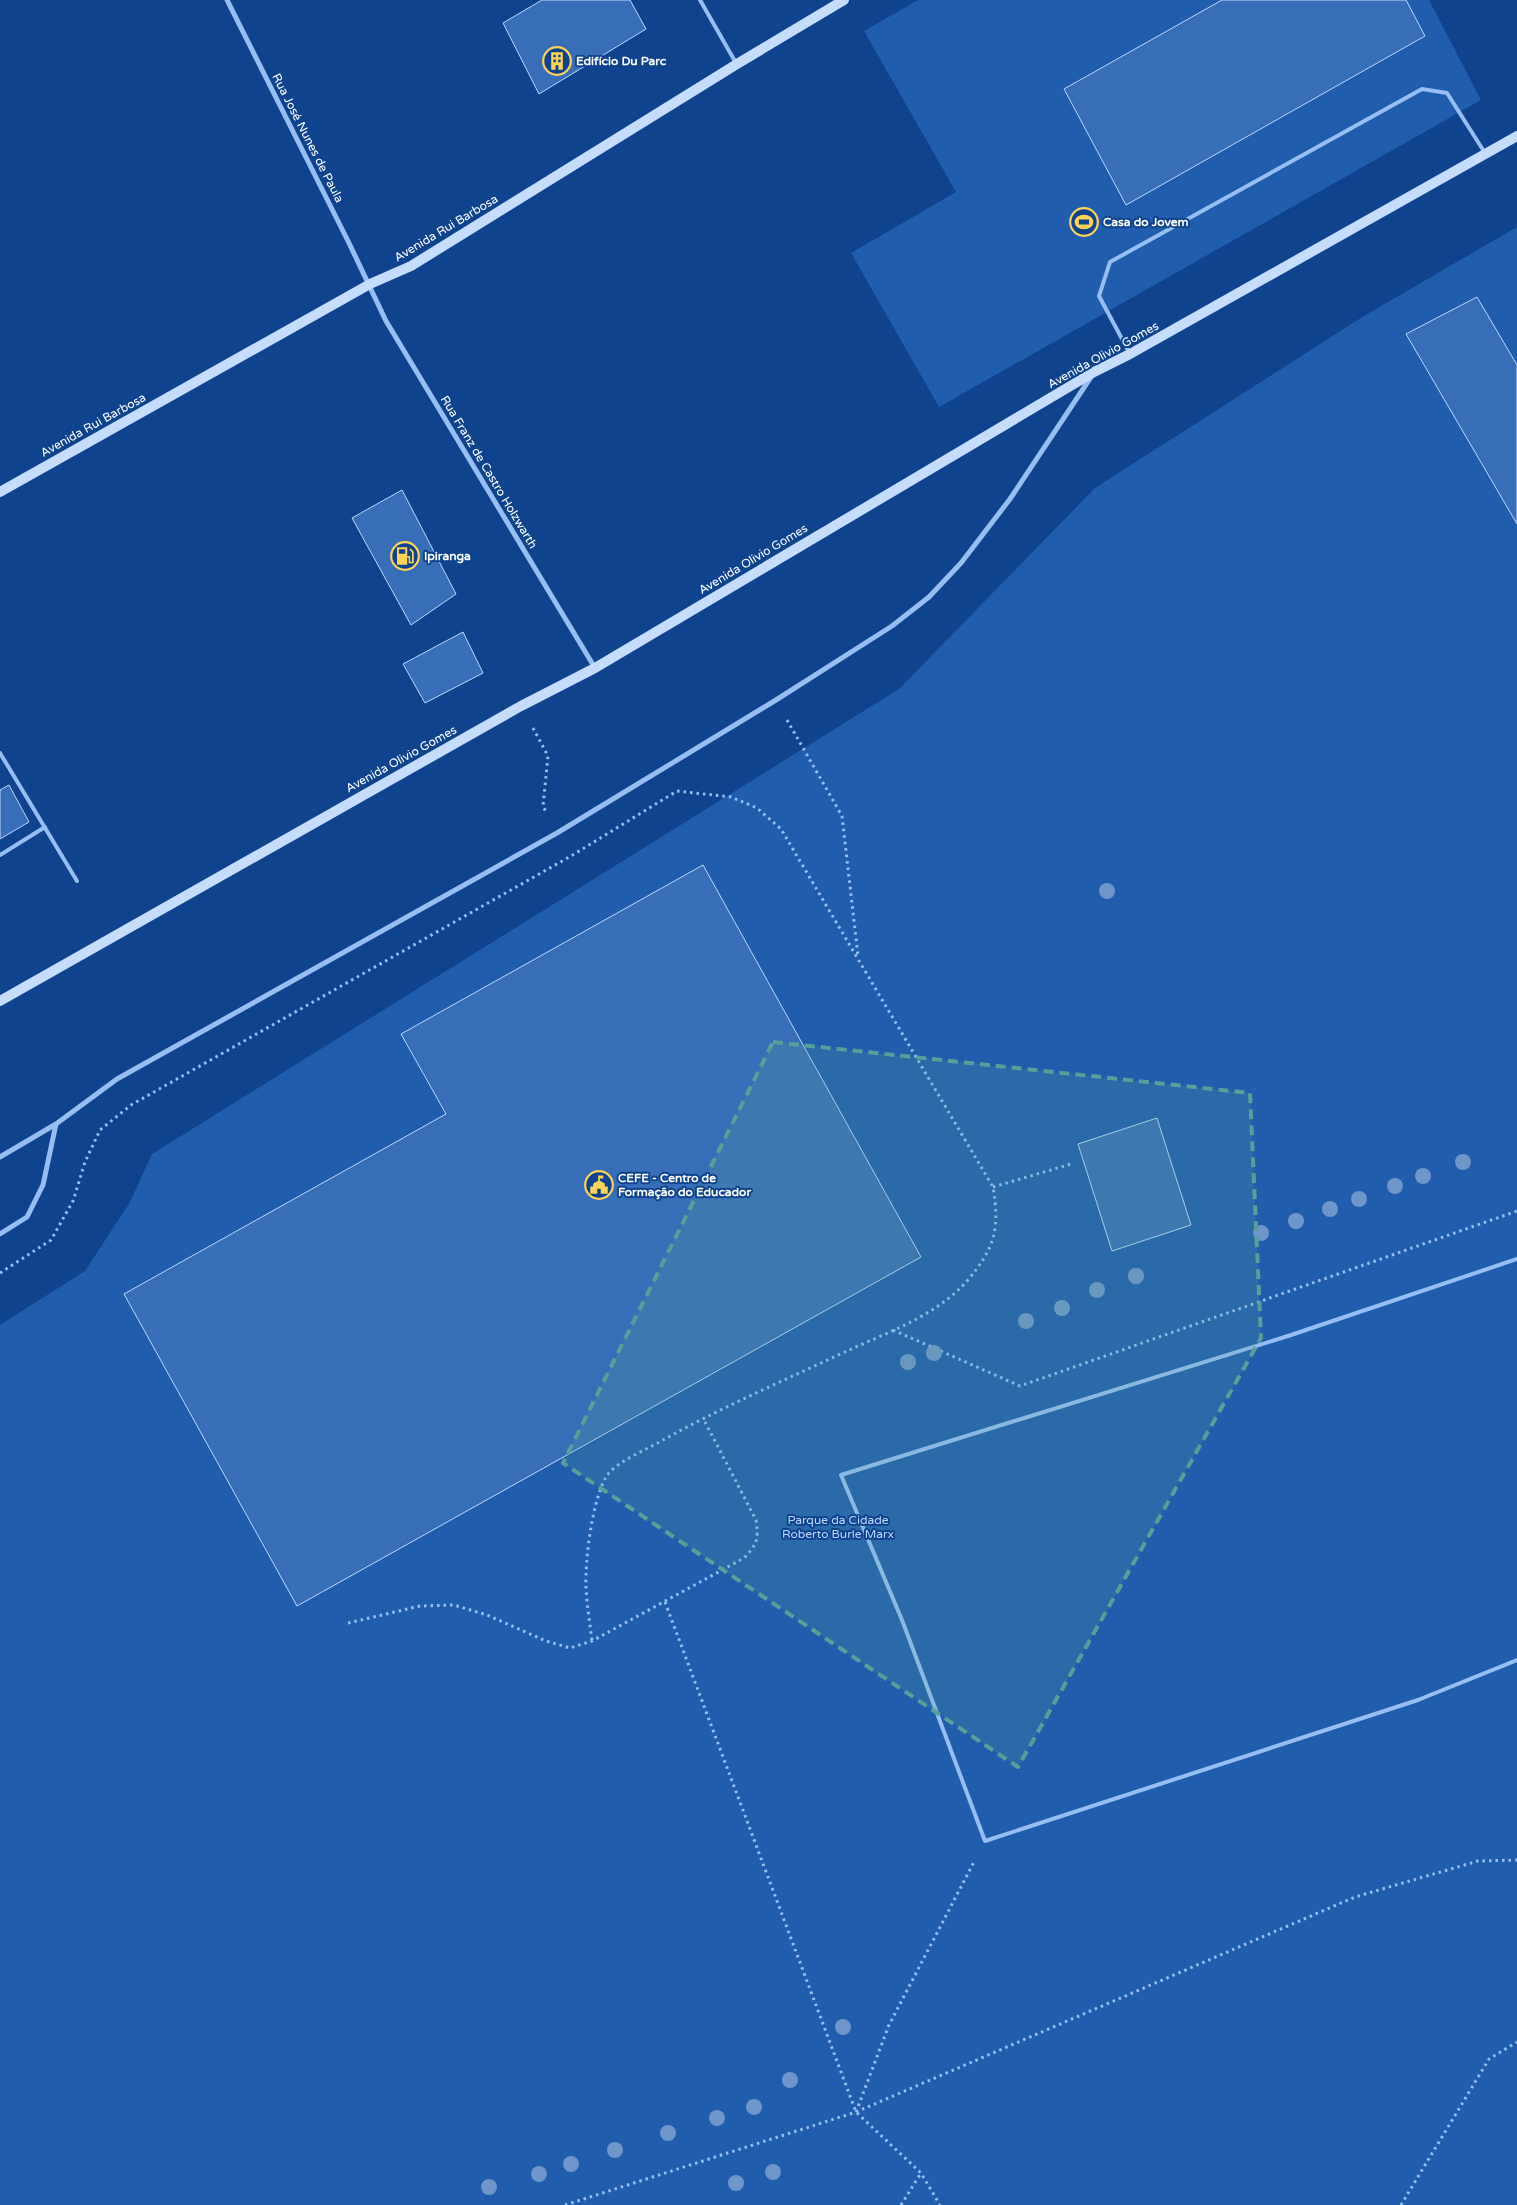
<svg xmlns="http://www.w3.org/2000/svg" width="1517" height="2205" viewBox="0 0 1517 2205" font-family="'Varela Round',sans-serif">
<rect width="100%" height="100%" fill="#0f438d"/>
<path fill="#205dad" d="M918,0H1429L1481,100L939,407L851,253L956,192L864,31Z
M1517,227V2205H0V1325L85,1271L130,1202L152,1154L899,689L1095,488L1364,316Z"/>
<path fill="#376eb7" stroke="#bdd9fe" d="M542,0H630L646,29L539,94L503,23Z
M1222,0H1406L1425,36L1126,205L1064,89Z
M1477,297L1517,365V524L1406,334Z
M402,490L456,594L411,625L352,518Z
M463,632L483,673L425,703L403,664Z
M9,785L29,822L0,839V790Z
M703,865L921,1257L297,1606L124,1294L446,1114L401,1034Z
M1157,1118L1191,1225L1112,1251L1078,1144Z"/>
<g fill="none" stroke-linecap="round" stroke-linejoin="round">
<path stroke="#96bef3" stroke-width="3" stroke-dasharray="2.5 4" stroke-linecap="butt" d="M787,720L842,816L858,956
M533,728L548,756L543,806L546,812
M993,1187L1071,1164
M0,1273L51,1240L73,1201L85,1162L100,1130L131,1105L571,856L677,791L731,797L757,808L781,829L993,1187C1000,1229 995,1248 967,1281C936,1316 888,1332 847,1351C785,1380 722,1407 663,1440C648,1449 615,1462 606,1477C592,1502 585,1559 586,1588C587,1606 590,1624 592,1641
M893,1330L1020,1386L1517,1211
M665,1602L856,2112L921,2173L940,2205
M348,1623L420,1606L454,1605L487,1615L546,1641L570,1648L592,1641L744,1558C757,1544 759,1540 756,1520L703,1418
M856,2112L889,2025L975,1860
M565,2205L856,2112L1355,1897L1478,1861L1517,1860
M901,2205L921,2173
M1401,2205L1489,2059L1517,2042"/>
<path stroke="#96bef3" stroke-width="4" d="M700,0L736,63
M1129,352L1099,296L1110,262L1422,89L1447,93L1485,153
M0,753L77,881
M0,855L45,827
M1517,1259L1288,1336L841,1475L902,1620L985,1841L1418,1700L1517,1660"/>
<path stroke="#96bef3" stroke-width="5" d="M227,0L349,243L386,321L595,668
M0,1157L56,1124
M0,1234L27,1217L43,1185L56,1124L117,1079L557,833L776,700L892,626L929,597L961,563L1010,499L1091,377"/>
<path stroke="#c5dcfd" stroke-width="10" d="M0,492L370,284L411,266L737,64L844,0
M0,1001L521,706L595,668L1094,372L1130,354L1517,136"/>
</g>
<g fill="#6f96cb">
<circle cx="1107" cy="891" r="8"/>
<circle cx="1463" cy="1162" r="8"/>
<circle cx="1423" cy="1176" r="8"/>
<circle cx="1395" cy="1186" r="8"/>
<circle cx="1359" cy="1199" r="8"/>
<circle cx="1330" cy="1209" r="8"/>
<circle cx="1296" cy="1221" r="8"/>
<circle cx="1261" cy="1233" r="8"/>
<circle cx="1136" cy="1276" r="8"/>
<circle cx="1097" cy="1290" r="8"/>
<circle cx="1062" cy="1308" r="8"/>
<circle cx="1026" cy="1321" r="8"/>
<circle cx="934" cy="1353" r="8"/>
<circle cx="908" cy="1362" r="8"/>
<circle cx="843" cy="2027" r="8"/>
<circle cx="790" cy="2080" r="8"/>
<circle cx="754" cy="2107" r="8"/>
<circle cx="717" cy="2118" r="8"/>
<circle cx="668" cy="2133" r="8"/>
<circle cx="615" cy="2150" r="8"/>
<circle cx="571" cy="2164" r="8"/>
<circle cx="773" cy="2172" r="8"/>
<circle cx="539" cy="2174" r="8"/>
<circle cx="736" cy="2183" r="8"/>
<circle cx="489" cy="2187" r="8"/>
</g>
<path fill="#579f9a" fill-opacity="0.2" stroke="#579f9a" stroke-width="4" stroke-dasharray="10 6" stroke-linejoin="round" d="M773,1042L1250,1093L1261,1338L1018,1767L563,1463Z"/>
<defs>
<symbol id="building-ring" viewBox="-11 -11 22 22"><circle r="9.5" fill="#0f438d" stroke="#ffd258" stroke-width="1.5"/><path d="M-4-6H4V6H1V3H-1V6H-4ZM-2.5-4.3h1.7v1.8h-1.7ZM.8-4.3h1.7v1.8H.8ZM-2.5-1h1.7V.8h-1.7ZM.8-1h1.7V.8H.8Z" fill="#ffd258"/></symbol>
<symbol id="stadium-ring" viewBox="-11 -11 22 22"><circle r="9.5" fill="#0f438d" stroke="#ffd258" stroke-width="1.5"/><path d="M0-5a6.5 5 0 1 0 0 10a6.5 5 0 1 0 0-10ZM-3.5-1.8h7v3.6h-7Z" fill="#ffd258"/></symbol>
<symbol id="fuel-ring" viewBox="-11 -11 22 22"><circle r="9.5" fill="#0f438d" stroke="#ffd258" stroke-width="1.5"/><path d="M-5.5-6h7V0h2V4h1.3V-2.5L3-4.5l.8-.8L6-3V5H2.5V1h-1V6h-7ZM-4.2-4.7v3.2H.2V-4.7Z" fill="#ffd258"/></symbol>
<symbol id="civic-ring" viewBox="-11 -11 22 22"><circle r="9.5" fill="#0f438d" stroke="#ffd258" stroke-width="1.5"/><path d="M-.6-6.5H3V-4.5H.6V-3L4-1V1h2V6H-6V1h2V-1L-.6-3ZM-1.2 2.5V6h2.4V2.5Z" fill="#ffd258"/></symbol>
</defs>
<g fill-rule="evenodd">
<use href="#building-ring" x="541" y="45" width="32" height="32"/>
<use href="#stadium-ring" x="1068" y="206" width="32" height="32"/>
<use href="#fuel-ring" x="389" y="540" width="32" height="32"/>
<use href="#civic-ring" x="583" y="1169" width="32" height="32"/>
</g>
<g text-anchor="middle" stroke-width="4" stroke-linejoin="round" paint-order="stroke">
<g font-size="12" font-weight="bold" fill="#fff" stroke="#0f438d" text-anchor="start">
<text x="576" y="65">Edifício Du Parc</text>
<text x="1103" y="226">Casa do Jovem</text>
<text x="424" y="560">Ipiranga</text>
<text x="618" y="1182">CEFE - Centro de<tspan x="618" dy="14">Formação do Educador</tspan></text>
</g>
<g font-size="12" fill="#fff" stroke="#0f438d">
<text transform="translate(308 138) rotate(63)" y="4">Rua José Nunes de Paula</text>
<text transform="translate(446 228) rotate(-31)" y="4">Avenida Rui Barbosa</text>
<text transform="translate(1103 355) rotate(-29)" y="4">Avenida Olivio Gomes</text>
<text transform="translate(93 425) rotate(-29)" y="4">Avenida Rui Barbosa</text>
<text transform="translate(489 472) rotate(59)" y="4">Rua Franz de Castro Holzwarth</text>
<text transform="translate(753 559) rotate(-31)" y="4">Avenida Olivio Gomes</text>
<text transform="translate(401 759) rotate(-29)" y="4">Avenida Olivio Gomes</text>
</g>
<g font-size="12" fill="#bdd9fe" stroke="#0f438d">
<text x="838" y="1524">Parque da Cidade<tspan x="838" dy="14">Roberto Burle Marx</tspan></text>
</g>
</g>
</svg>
